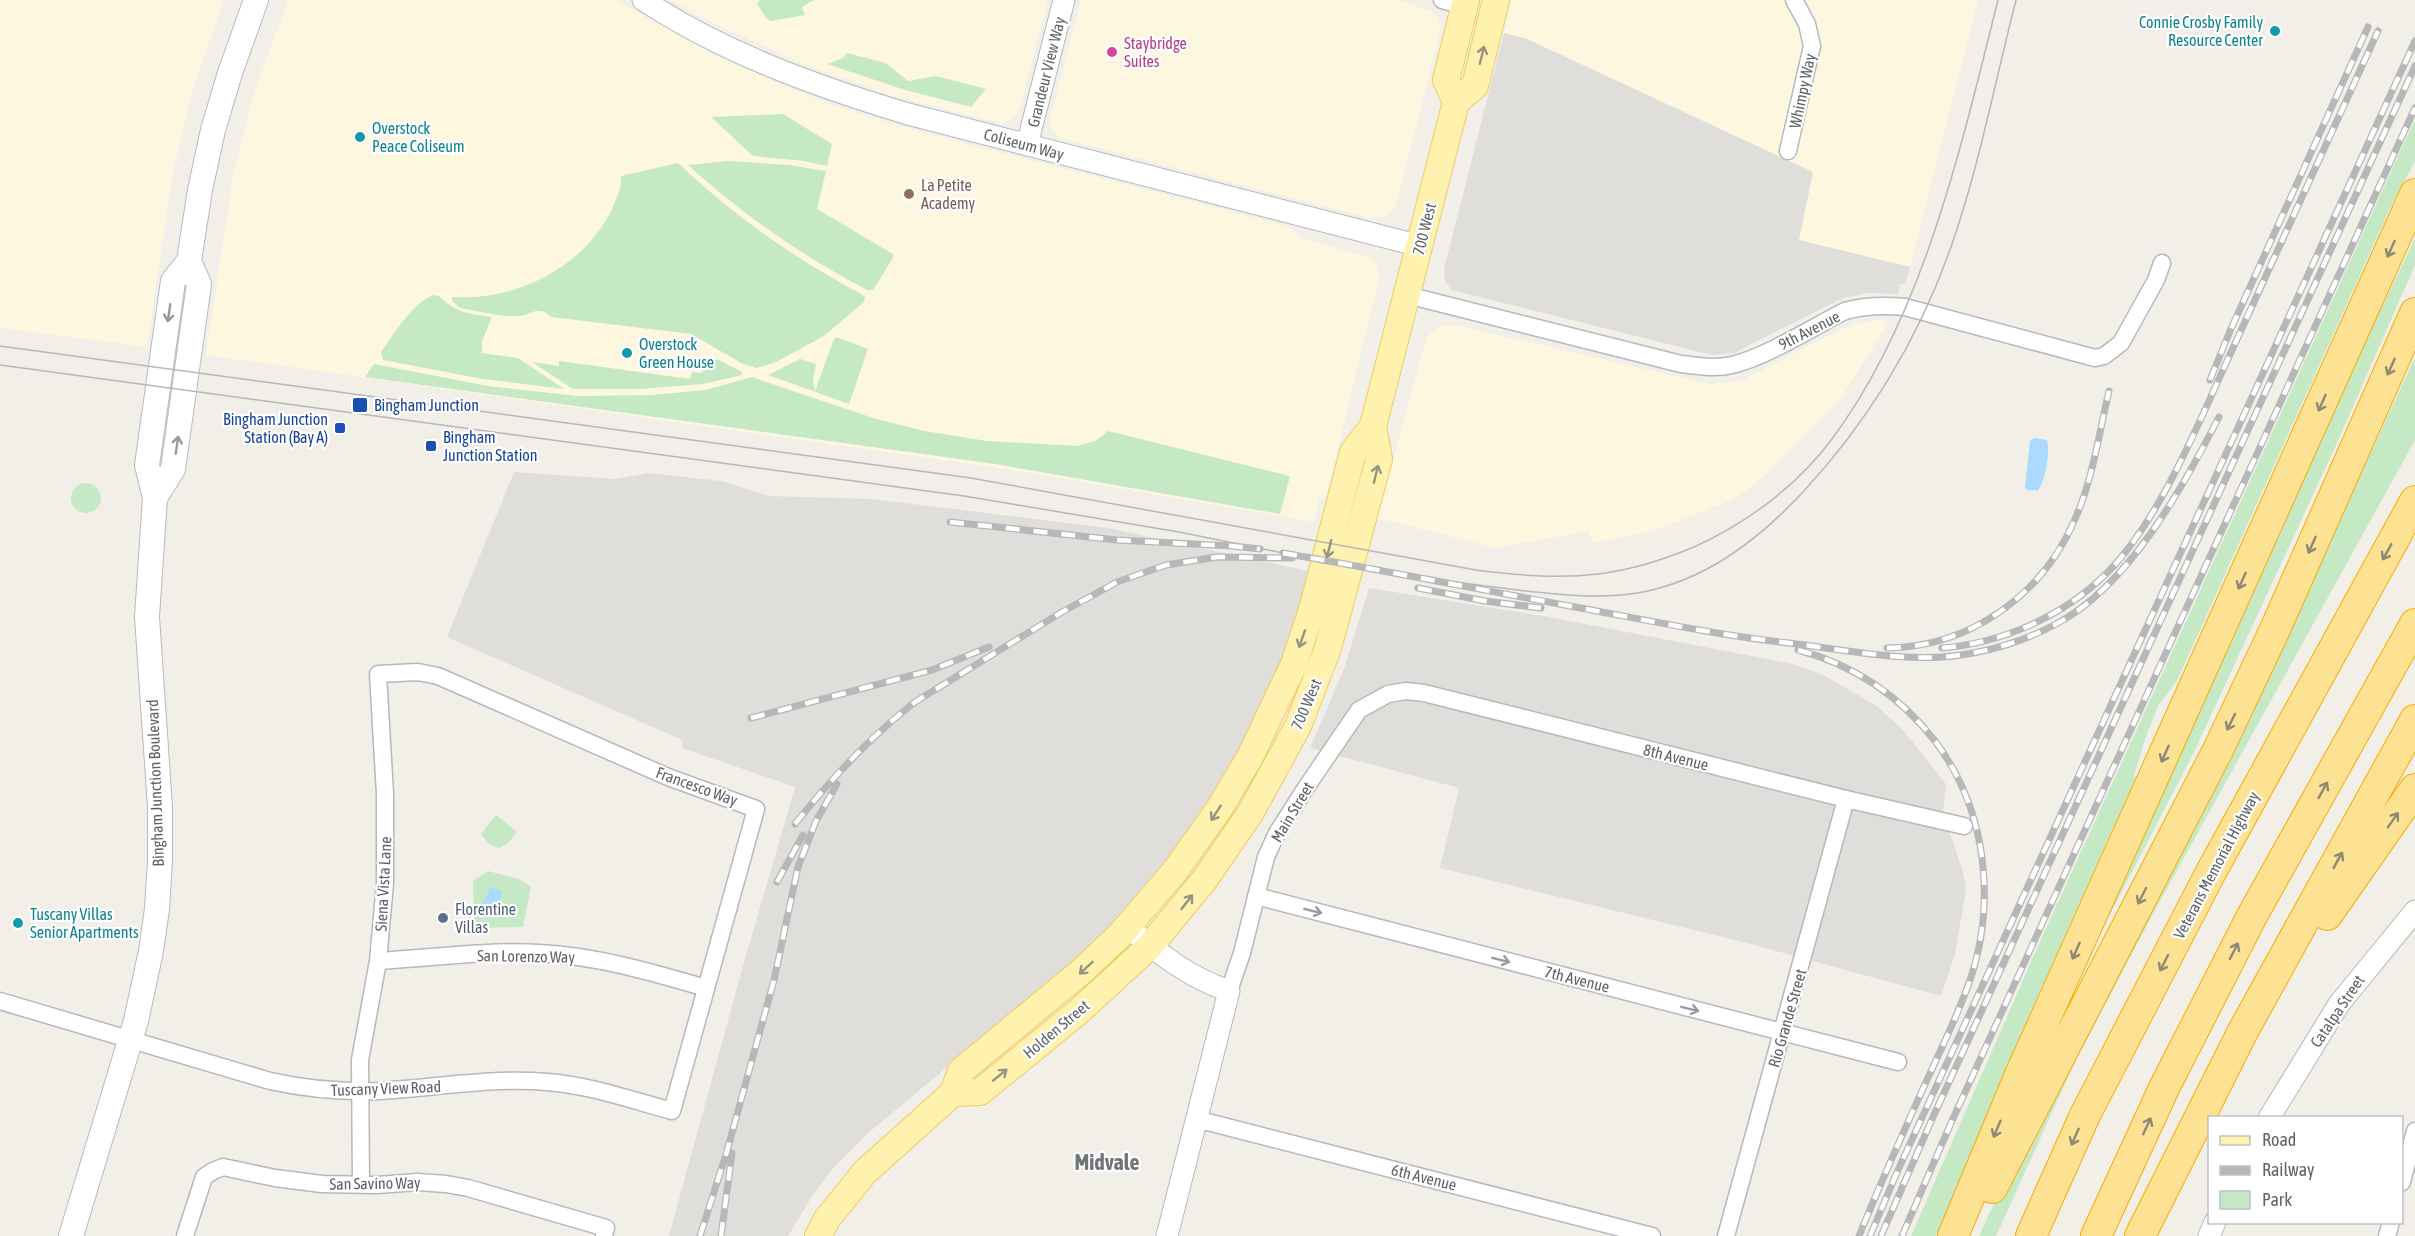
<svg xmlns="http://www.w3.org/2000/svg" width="2415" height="1236" viewBox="0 0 2415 1236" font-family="'Asap Condensed',sans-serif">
<rect width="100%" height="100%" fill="#f1efe8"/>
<path fill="#fef7e0" d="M0,0H224L194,85L173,171L147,347L0,328Z
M288,0H616L715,56L832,105L910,129L1288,226L1298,237L1369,257L1377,265L1379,279L1326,497H1318L1315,522L1020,471L206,355L233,177L253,97Z
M670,0H1048L1019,111L1011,121L1001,123L890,95L806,65L717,25Z
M1081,0H1396L1432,11L1439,19L1440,32L1396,206L1388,215L1383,217L1370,218L1060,138L1051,128L1050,119Z
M1512,0H1978L1910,267L1799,240L1813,172L1527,39L1504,33Z
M1880,320L1889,321L1840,400L1763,477L1736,498L1699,513L1652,531L1594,543L1588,531L1496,548L1377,518L1423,350L1429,335L1441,326L1456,325L1708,384L1735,382L1746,378L1840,330L1855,324Z"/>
<path fill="#e0deda" d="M1504,33L1527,39L1813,172L1799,240L1910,267L1905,284H1900L1898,294L1869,293L1843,298L1734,353L1712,355L1452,290L1445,282L1444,269Z
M514,472L615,479L648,473L658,474L721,481L769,496L872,499L1108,528L1308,571L1291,636L1247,736L1201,816L1175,851L1113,925L1079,957L867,1134L833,1168L811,1198L788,1236H669L741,973L795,787L682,748V740L447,637Z
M1369,588L1549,617L1793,664L1823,675L1877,706L1903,730L1946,784L1943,812L1963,872L1966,890L1955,954L1941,996L1747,943L1440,868L1459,788L1310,748L1344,669Z"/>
<path fill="#c5e8c5" d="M760,0H814L802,7L805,15L771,21L767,19L757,4Z
M847,53L886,63L908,81L936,76L986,89L971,107L902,89L827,64L843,58Z
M783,114L832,144L827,166L804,161L753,156L711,117Z
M2415,119V161L2391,206L2177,681L2158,706L2146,736L2134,776L2136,777L2017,1043L1936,1236H1911L2034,955Z
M728,161L789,165L826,171L817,209L893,254V258L873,290H867C799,254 745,216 688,165Z
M678,163C734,216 794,258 861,294L865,297L864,302L824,336L776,362L757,368L743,364L691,334L551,317C538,304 532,315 519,316C508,318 478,311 465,309L459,307L452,301V297C514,302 583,268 611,211C616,200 622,188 621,176Z
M2415,238V265L2337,443L2194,752L2056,1019L2320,437Z
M434,295L439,296C454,312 470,314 492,317L482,341V353L518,358L564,389L483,379L383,360L381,352C392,336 415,300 434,295Z
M836,337L868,349L849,404L768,375L800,359L816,364L813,380L815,391L833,341Z
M2415,357V440L2154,912L2074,1064L1996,1236H1979L2018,1152L2161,895L2231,755Z
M717,359L742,372V375L703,384L640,389H573L532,362L559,366V361L690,379L692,372L702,373L703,367Z
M374,364L488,386L578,396L652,395L706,390L752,377L873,418L924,431L987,441L1077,446L1095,441L1108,431L1290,476L1280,514L995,464L365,377Z
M71 498a15 15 0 1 1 30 0a15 15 0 1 1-30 0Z
M496,815L517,832L508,843L499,848L490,845L481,834Z
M488,871L519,879L531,887L523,927L474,928L473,881Z"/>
<path fill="#aadaff" d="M2034,438L2047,440C2050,454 2046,479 2038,491L2032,490L2029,491L2025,488L2030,441Z
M490,887L503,892L493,918L480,912Z"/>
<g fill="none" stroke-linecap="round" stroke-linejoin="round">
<defs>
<path id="minor" d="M1442,0L1464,6
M1788,151L1812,46L1807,24L1794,0
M1407,295L1681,364C1698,366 1715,369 1732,365C1766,357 1813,327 1845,311C1866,305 1884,305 1905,307L2095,358L2104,356L2121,343L2156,280L2162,263
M1256,896L1898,1062
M378,961C431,958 486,950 539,953C597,956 651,972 706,988
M1229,991L1242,953L1266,857L1277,833L1305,789L1359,710L1388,694L1406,691L1424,693L1846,799L1964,826
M0,1001L270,1081C306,1089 341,1092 378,1091C434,1088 491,1077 547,1082C589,1085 631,1100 672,1111L756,809L668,777L438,676L418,672L378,674L385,794V883L378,961L360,1060L361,1185
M1196,1119L1652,1236
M2402,1182L2415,1131
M185,1236L204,1177L213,1171L223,1167L275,1178L322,1184L377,1185L418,1182L446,1184L468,1188L606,1228L604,1236
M1726,1236L1846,799
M2387,1236L2391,1222"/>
<path id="tertiary" d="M643,0C724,53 815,86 908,114L1420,246
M1027,145L1064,0
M1128,927C1159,954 1190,978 1229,991L1167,1236
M2269,1118L2339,1004L2415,911
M2209,1236L2215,1222"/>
<path id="secondary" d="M155,498L173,469L199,284L189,261
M71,1236L136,1021L151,951L157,909L160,861V807L147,617L155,498L147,465L173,281L189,261L200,190L213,130L230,73L256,0"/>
<path id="primary" d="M1456,102L1475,86L1496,0
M953,1093L980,1092L1078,1012L1150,946L1205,879L1251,812L1298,726L1328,648L1379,459L1373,426
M818,1236L827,1219L865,1172L953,1093L961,1071L1082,971L1120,935L1175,871L1219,809L1250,757L1294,664L1312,610L1353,452L1373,426L1456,102L1446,80L1466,0"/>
<path id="motorway" d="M2327,915L2415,789
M1992,1188L2218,750L2276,627L2415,313
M1953,1236L2020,1075L2415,194
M2031,1236L2085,1115L2211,872L2415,501
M2096,1236L2164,1088L2253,914L2415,624
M2140,1236L2243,1031L2415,720"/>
</defs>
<use href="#minor" stroke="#b5b8bc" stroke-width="19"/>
<use href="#tertiary" stroke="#b5b8bc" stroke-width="23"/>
<use href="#secondary" stroke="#b6babf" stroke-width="26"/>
<use href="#primary" stroke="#f2c960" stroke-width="28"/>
<use href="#motorway" stroke="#f9ab00" stroke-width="32"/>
<use href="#minor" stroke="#fff" stroke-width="16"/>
<use href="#tertiary" stroke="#fff" stroke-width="21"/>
<use href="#secondary" stroke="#fff" stroke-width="24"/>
<use href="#primary" stroke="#fff2af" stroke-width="26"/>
<use href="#motorway" stroke="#fde293" stroke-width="30"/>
<path stroke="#b6b7b8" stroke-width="1.5" d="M0,346L971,478L1476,570C1516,575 1557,579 1598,574C1631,570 1663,560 1694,547C1747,523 1797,486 1832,439C1924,315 1961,147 1998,0
M0,365L964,496L1179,532L1283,553
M1404,575C1445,581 1485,586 1526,591C1563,595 1601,599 1638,593C1705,581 1757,541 1802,493C1868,422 1919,338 1951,247C1979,167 1995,82 2016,0"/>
<defs>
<path id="rail" d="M2210,380L2230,331L2368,27
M950,522L1117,540L1232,546L1260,549
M1283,553C1381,570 1478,589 1575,607C1646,620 1717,635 1789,643C1839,649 1892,660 1942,657C1982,654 2023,642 2058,623C2130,584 2183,487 2219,417
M1418,588L1485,601L1541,608
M1887,648C1970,647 2043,595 2075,519C2093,479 2099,433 2109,391
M1942,648C2003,643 2064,616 2108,572C2162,517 2200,419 2233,348C2281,242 2330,137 2378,31
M1798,650C1854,665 1900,696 1935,741C1987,810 1997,903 1969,983C1957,1017 1941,1049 1926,1082C1903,1133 1880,1184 1859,1236
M751,718L932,670L989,647
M795,824C831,779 870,737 915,702L1062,612L1117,582L1166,565L1217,557L1292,558
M777,882L803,835
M700,1236L727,1151L774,980L798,867L816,821L837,784
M721,1236L732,1153
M1870,1236L1898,1170L2415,41
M1881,1236L1933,1117L2415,66
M1902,1236L1951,1123L2415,108"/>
</defs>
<use href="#rail" stroke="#b6b7b8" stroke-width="7"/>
<use href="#rail" stroke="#fff" stroke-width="4.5" stroke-dasharray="14" stroke-linecap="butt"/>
</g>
<defs><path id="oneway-shaft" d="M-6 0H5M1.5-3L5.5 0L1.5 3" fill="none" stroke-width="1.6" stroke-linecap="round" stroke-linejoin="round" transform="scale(1.5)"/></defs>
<g stroke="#979581">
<use href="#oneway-shaft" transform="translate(1482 55) rotate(-76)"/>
<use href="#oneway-shaft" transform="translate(1376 474) rotate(-76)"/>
<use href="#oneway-shaft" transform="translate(1329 549) rotate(104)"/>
<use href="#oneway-shaft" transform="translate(1302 639) rotate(109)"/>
<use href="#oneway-shaft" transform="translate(1216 813) rotate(123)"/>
<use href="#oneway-shaft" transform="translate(1187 902) rotate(-52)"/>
<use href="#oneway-shaft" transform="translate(1086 968) rotate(137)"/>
<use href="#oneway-shaft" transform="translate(1000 1075) rotate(-39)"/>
</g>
<g stroke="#8e8975">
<use href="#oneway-shaft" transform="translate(2391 249) rotate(114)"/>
<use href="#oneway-shaft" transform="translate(2391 367) rotate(114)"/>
<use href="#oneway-shaft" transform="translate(2322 403) rotate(114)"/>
<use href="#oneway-shaft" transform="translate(2312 545) rotate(114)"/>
<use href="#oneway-shaft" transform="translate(2387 552) rotate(119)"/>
<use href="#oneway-shaft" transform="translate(2242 581) rotate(114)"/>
<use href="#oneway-shaft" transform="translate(2231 722) rotate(116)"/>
<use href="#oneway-shaft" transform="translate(2165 754) rotate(114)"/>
<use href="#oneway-shaft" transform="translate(2323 790) rotate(-61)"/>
<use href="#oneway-shaft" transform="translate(2393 820) rotate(-55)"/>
<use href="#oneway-shaft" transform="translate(2338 860) rotate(-61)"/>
<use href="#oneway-shaft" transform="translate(2142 896) rotate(117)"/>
<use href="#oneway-shaft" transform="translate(2076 951) rotate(114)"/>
<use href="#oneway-shaft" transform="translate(2234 951) rotate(-63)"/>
<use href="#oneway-shaft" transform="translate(2164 963) rotate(117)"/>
<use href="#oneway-shaft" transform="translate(2147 1126) rotate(-65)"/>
<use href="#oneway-shaft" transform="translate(1997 1129) rotate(113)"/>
<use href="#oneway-shaft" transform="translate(2075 1137) rotate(114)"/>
</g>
<g stroke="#979a9d">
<use href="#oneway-shaft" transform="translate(169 313) rotate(98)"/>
<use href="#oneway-shaft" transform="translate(177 445) rotate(-82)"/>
<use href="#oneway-shaft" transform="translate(1313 911) rotate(14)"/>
<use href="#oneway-shaft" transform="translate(1501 960) rotate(14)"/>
<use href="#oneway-shaft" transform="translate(1690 1009) rotate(14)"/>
</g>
<g fill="#0f9aa8" stroke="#fff" stroke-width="2">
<circle cx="2275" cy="31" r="6"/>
<circle cx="360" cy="137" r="6"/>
<circle cx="627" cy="353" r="6"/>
<circle cx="18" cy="923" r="6"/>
</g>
<circle fill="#d1479c" stroke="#fff" stroke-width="2" cx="1112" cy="52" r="6"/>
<circle fill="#8d6e63" stroke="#fff" stroke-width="2" cx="909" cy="194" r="6"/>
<g fill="#1a4fb4" stroke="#fff" stroke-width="2">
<rect x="352" y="397" width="16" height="16" rx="3"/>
<rect x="334" y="422" width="12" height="12" rx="3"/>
<rect x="425" y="440" width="12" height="12" rx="3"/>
</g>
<circle fill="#5c6f8a" stroke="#fff" stroke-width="2" cx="443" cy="918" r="6"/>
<g text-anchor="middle" stroke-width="4.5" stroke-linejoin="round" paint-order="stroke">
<g font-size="16" fill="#0d838f" stroke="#fff" text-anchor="start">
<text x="2263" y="28" text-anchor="end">Connie Crosby Family<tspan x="2263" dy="18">Resource Center</tspan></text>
<text x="372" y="134">Overstock<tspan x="372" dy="18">Peace Coliseum</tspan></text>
<text x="639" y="350">Overstock<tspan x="639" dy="18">Green House</tspan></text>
<text x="30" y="920">Tuscany Villas<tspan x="30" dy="18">Senior Apartments</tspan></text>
</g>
<g font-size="16" fill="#b23c85" stroke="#fff" text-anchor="start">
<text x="1124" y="49">Staybridge<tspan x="1124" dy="18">Suites</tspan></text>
</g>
<g font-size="16" fill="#5f6368" stroke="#fff">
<text transform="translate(1046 72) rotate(-76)" y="6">Grandeur View Way</text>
<text transform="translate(1802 91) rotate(-78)" y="6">Whimpy Way</text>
<text transform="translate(1024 144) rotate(15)" y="6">Coliseum Way</text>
<text transform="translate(1424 229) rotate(-76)" y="6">700 West</text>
<text transform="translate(1809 330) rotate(-27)" y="6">9th Avenue</text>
<text transform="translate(1306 704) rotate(-67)" y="6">700 West</text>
<text transform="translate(1676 757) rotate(14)" y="6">8th Avenue</text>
<text transform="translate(155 783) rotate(-92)" y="6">Bingham Junction Boulevard</text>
<text transform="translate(697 786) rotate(20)" y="6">Francesco Way</text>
<text transform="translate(1292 812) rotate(-59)" y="6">Main Street</text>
<text transform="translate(2216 865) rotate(-62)" y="6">Veterans Memorial Highway</text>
<text transform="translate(383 884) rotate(-87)" y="6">Siena Vista Lane</text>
<text transform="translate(526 956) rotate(1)" y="6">San Lorenzo Way</text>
<text transform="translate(1577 979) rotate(14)" y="6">7th Avenue</text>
<text transform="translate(2337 1011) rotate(-56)" y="6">Catalpa Street</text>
<text transform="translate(1787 1018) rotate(-74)" y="6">Rio Grande Street</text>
<text transform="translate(1056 1029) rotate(-40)" y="6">Holden Street</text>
<text transform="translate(386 1088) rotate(-2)" y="6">Tuscany View Road</text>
<text transform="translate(1424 1177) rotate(14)" y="6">6th Avenue</text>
<text transform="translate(375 1183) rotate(-1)" y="6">San Savino Way</text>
</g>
<g font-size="16" fill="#785e54" stroke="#fff" text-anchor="start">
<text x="921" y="191">La Petite<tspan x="921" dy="18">Academy</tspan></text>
</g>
<g font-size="16" fill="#164399" stroke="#fff" text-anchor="start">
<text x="374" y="411">Bingham Junction</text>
<text x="328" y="425" text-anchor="end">Bingham Junction<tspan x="328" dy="18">Station (Bay A)</tspan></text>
<text x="443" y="443">Bingham<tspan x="443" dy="18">Junction Station</tspan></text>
</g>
<g font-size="16" fill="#4e5e75" stroke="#fff" text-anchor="start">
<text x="455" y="915">Florentine<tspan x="455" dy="18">Villas</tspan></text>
</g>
<g font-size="22" font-weight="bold" fill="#70757a" stroke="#fff">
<text x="1107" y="1170">Midvale</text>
</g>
</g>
<rect x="2208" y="1116" width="195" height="108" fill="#ffffff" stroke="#bfc1c3" stroke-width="1.5"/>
<rect x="2220" y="1136" width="30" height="9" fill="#fff2af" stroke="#bfc1c3" stroke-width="1.5"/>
<text x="2262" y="1146" font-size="18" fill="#5f6368">Road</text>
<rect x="2220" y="1166" width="30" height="9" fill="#b6b7b8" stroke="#bfc1c3" stroke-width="1.5"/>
<text x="2262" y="1176" font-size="18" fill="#5f6368">Railway</text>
<rect x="2220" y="1191" width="30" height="18" fill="#c5e8c5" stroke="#bfc1c3" stroke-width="1.5"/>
<text x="2262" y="1206" font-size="18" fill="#5f6368">Park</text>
</svg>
